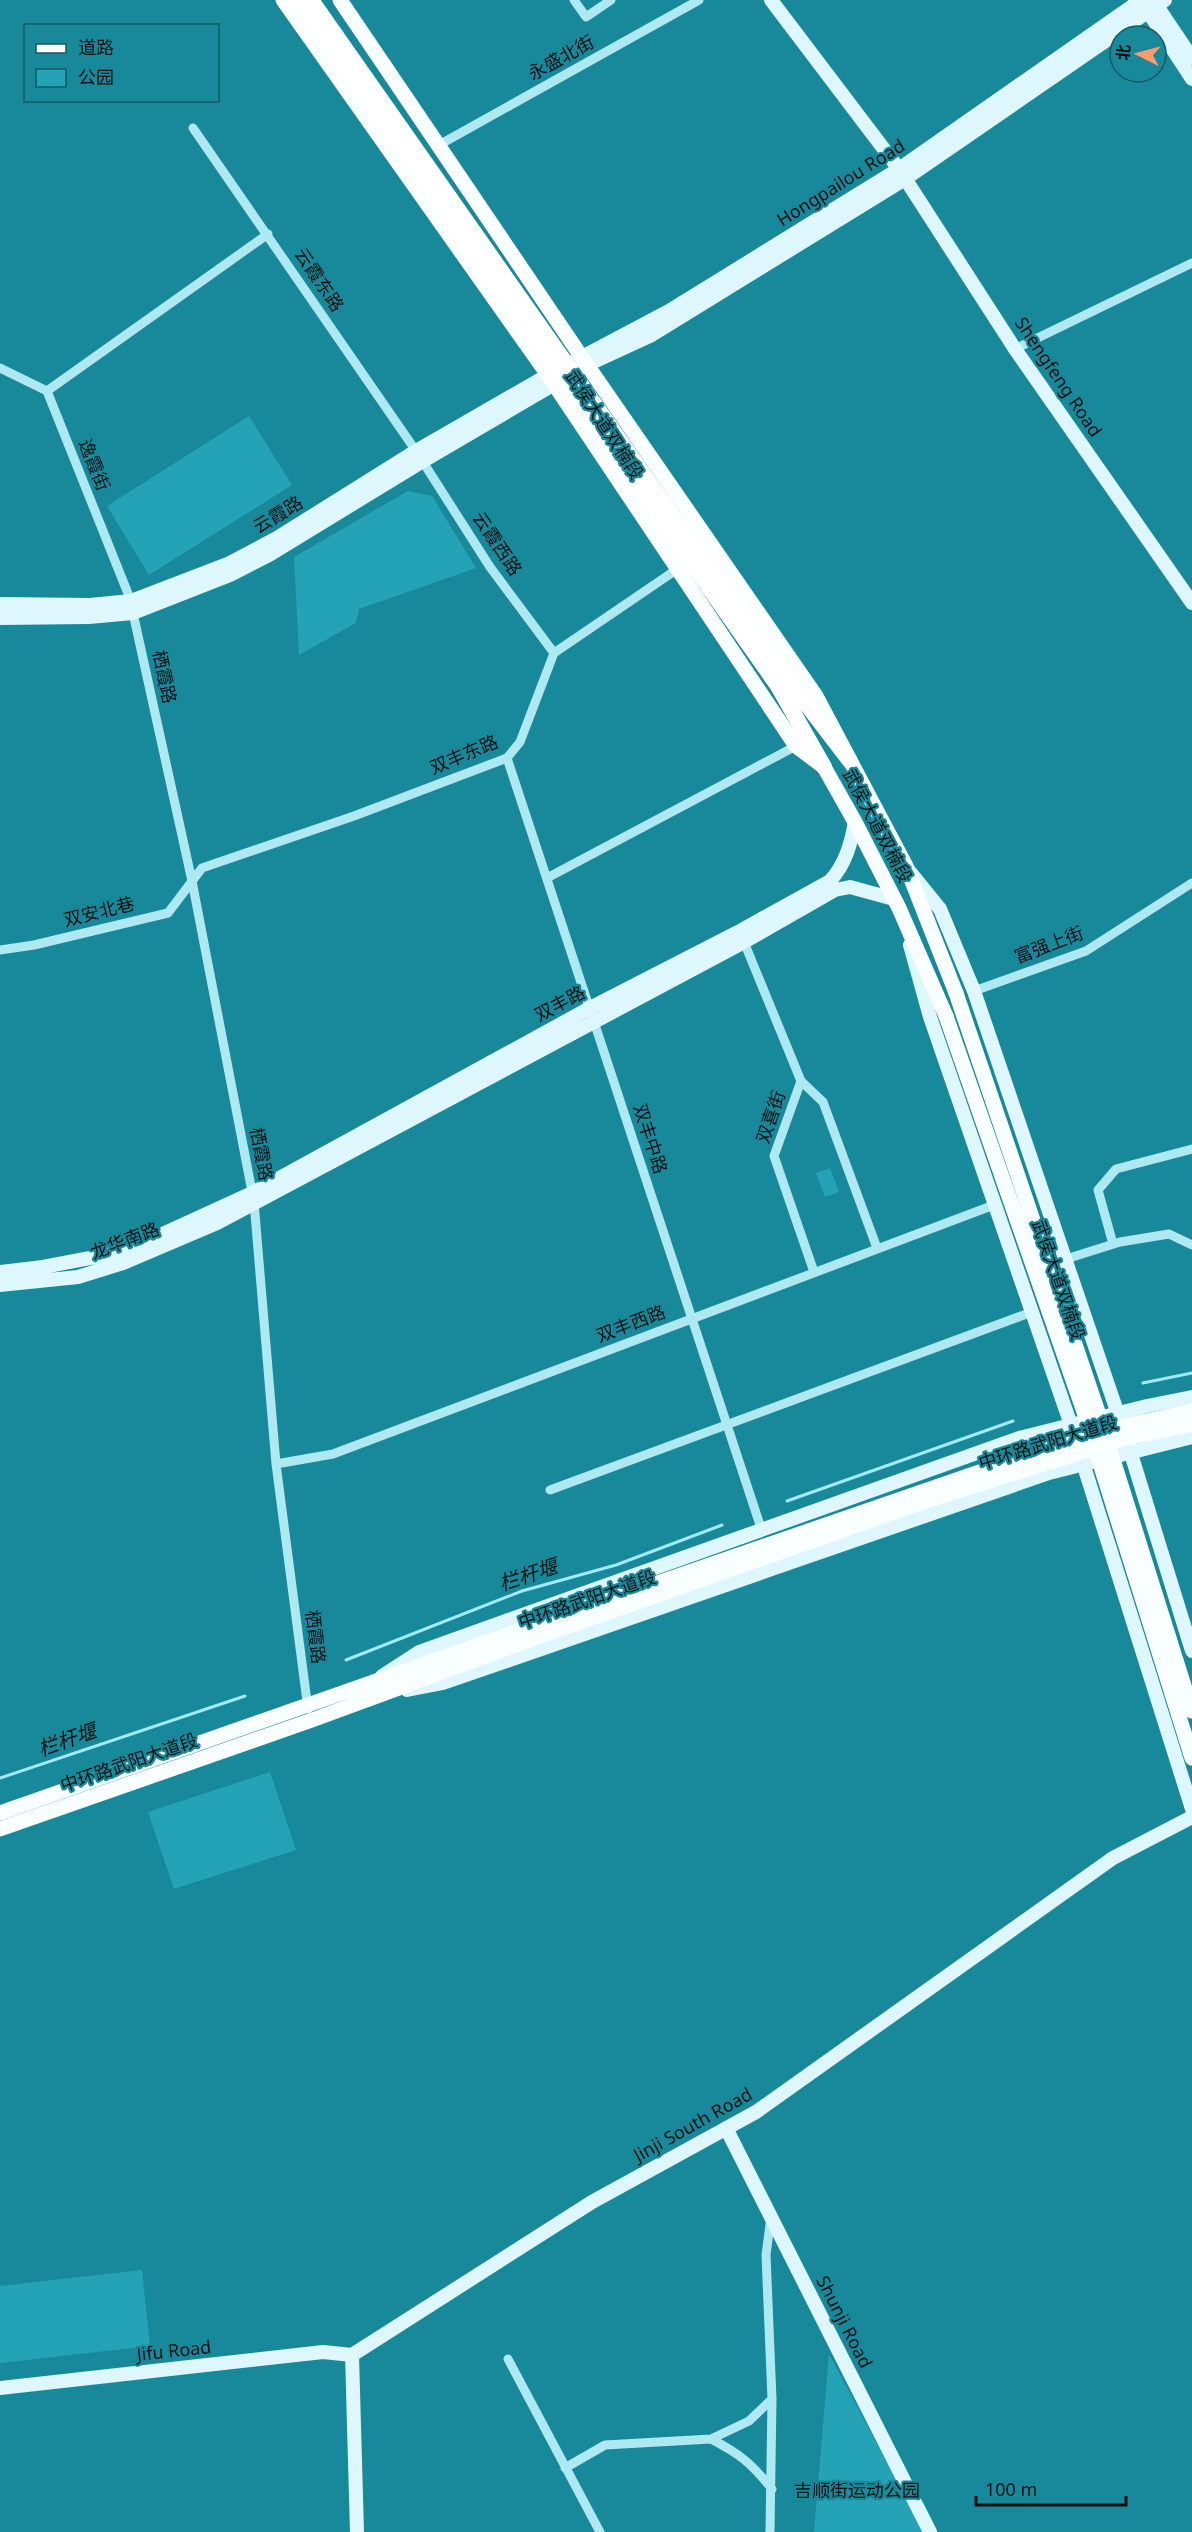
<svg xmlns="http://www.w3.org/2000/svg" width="1192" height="2532" viewBox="0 0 1192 2532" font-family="'Noto Sans','Noto Sans SC',sans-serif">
<rect width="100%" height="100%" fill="#18889b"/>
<path fill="#24a3b6" d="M249,416L292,485L149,575L107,506Z
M408,491L432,496L476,568L359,609L356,623L299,655L294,557Z
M830,1168L839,1192L825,1197L816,1173Z
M270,1772L296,1850L174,1889L148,1812Z
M142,2270L150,2346L0,2363V2286Z
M829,2354L924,2532H814Z"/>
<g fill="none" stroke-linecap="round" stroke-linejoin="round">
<path stroke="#a1eaf4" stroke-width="3" d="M1143,1383L1192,1373
M787,1501L1013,1421
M346,1660L522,1591L616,1565L722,1525
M0,1778L245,1696"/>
<path stroke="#aee9f2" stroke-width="9" d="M574,0L586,17L611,0
M193,128L416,451L490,567L554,653
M439,145L699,0
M1015,349L1192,263
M0,368L47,391L131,601L133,613L192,881L254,1202L276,1464L308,1709
M47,391L268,234
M507,758L762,1531
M547,878L796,746
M744,942L801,1081L774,1156L814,1272
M0,950L34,945L168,913L202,868L354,816L507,758L520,742L554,653L676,570
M974,991L1086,951L1192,883
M801,1081L823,1102L877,1248
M1113,1244L1098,1190L1116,1169L1192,1149
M1066,1259L1120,1242L1169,1234L1192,1245
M276,1464L333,1454L994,1205
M550,1490L1032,1312
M508,2359L600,2532
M711,2439C740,2454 751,2463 772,2489
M565,2468L605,2445L711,2439L749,2421L772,2399
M770,2532L772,2399L766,2255L771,2217"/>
<path stroke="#ddf7fc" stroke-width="14" d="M771,0L899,169L1015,349L1192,603
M1153,0L1192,58
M1143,4L1192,79
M0,604L90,605L131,601L230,563L277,538L416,451L548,375L669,311L899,169L1141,0
M0,618L89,617L133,613L230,575L269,555L423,461L587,365L650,336L905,179L1165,0
M910,872L940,909L974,991L1120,1420
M910,945L930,1017L1071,1425L1192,1809
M0,1272L43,1267L111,1254L158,1236L252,1193L590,1008L738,932L830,881C845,865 851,844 855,822
M0,1285L78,1277L123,1263L217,1223L744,942L835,890L850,887L894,899
M1128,1444L1192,1651
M382,1676L419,1652L1019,1438L1147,1406L1192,1397
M407,1690L443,1683L1049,1473L1192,1437
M726,2128L930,2532
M352,2355L592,2202L756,2112L1113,1858L1192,1817
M352,2355L357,2532
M0,2388L323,2352L352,2355"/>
<path stroke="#f9feff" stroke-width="15" d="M283,0L548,375L796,746L824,767L855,822L899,908L946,1016
M340,0L587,365L816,696L906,866L956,993
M0,1813L530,1627
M0,1829L312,1720L535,1638"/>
<path stroke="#fff" stroke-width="16" d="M788,680L850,761
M778,686L824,767"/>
<path stroke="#f9feff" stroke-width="15" d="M956,993L1099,1415L1192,1711
M946,1016L1084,1412L1192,1758
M530,1627L1040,1451L1119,1427L1192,1411
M535,1638L932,1499L1124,1439L1192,1424"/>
<path stroke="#fff" stroke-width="16" d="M296,0L778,686
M311,0L788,680"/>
</g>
<g text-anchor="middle" stroke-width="4.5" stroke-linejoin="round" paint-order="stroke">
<g font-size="18" fill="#111" stroke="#18889b">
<text transform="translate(561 58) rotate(-29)" y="6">永盛北街</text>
<text transform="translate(841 183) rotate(-32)" y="6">Hongpailou Road</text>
<text transform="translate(319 280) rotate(56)" y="6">云霞东路</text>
<text transform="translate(1058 377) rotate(56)" y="6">Shengfeng Road</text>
<text transform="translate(604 425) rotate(57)" y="6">武侯大道双楠段</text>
<text transform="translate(94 465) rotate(68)" y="6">逸霞街</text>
<text transform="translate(278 515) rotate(-31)" y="6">云霞路</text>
<text transform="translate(497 544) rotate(56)" y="6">云霞西路</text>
<text transform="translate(164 677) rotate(78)" y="6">栖霞路</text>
<text transform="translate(464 755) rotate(-23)" y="6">双丰东路</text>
<text transform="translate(877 826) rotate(62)" y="6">武侯大道双楠段</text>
<text transform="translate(99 912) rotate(-14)" y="6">双安北巷</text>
<text transform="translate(1049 945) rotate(-21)" y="6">富强上街</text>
<text transform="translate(560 1004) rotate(-28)" y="6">双丰路</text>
<text transform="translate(771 1117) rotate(-71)" y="6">双喜街</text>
<text transform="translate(650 1139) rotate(72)" y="6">双丰中路</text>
<text transform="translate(261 1154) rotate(79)" y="6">栖霞路</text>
<text transform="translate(125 1241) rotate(-21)" y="6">龙华南路</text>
<text transform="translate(1058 1280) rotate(71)" y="6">武侯大道双楠段</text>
<text transform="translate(631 1324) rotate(-21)" y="6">双丰西路</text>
<text transform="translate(1048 1443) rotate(-17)" y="6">中环路武阳大道段</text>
<text transform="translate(587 1600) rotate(-19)" y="6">中环路武阳大道段</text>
<text transform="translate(315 1637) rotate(83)" y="6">栖霞路</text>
<text transform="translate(129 1763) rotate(-19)" y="6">中环路武阳大道段</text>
<text transform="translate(693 2125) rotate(-29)" y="6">Jinji South Road</text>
<text transform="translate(844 2322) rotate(63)" y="6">Shunji Road</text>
<text transform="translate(174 2351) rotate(-6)" y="6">Jifu Road</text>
</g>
<g font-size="18" fill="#111" stroke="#18889b">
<text x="857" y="2497">吉顺街运动公园</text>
</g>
<g font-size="20" font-style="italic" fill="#111" stroke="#18889b">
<text transform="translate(528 1575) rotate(-18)" y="7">栏杆堰</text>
<text transform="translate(67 1740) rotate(-19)" y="7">栏杆堰</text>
</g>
</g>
<rect x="24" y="24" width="195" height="78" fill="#18889b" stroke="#155864" stroke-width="1.5"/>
<rect x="36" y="44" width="30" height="9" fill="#f9feff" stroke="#155864" stroke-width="1.5"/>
<text x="78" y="54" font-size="18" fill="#111111">道路</text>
<rect x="36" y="69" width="30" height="18" fill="#24a3b6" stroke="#155864" stroke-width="1.5"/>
<text x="78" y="84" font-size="18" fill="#111111">公园</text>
<g transform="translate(1138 54) rotate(276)"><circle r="28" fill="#18889b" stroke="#155864" stroke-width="1.5"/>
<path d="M0-4.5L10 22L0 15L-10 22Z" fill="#ff996f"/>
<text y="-9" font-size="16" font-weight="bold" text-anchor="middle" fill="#111111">北</text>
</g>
<path d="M976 2496v9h150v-9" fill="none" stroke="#111111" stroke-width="3"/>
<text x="985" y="2496" font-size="18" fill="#111111" stroke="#18889b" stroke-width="4.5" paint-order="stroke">100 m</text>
</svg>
